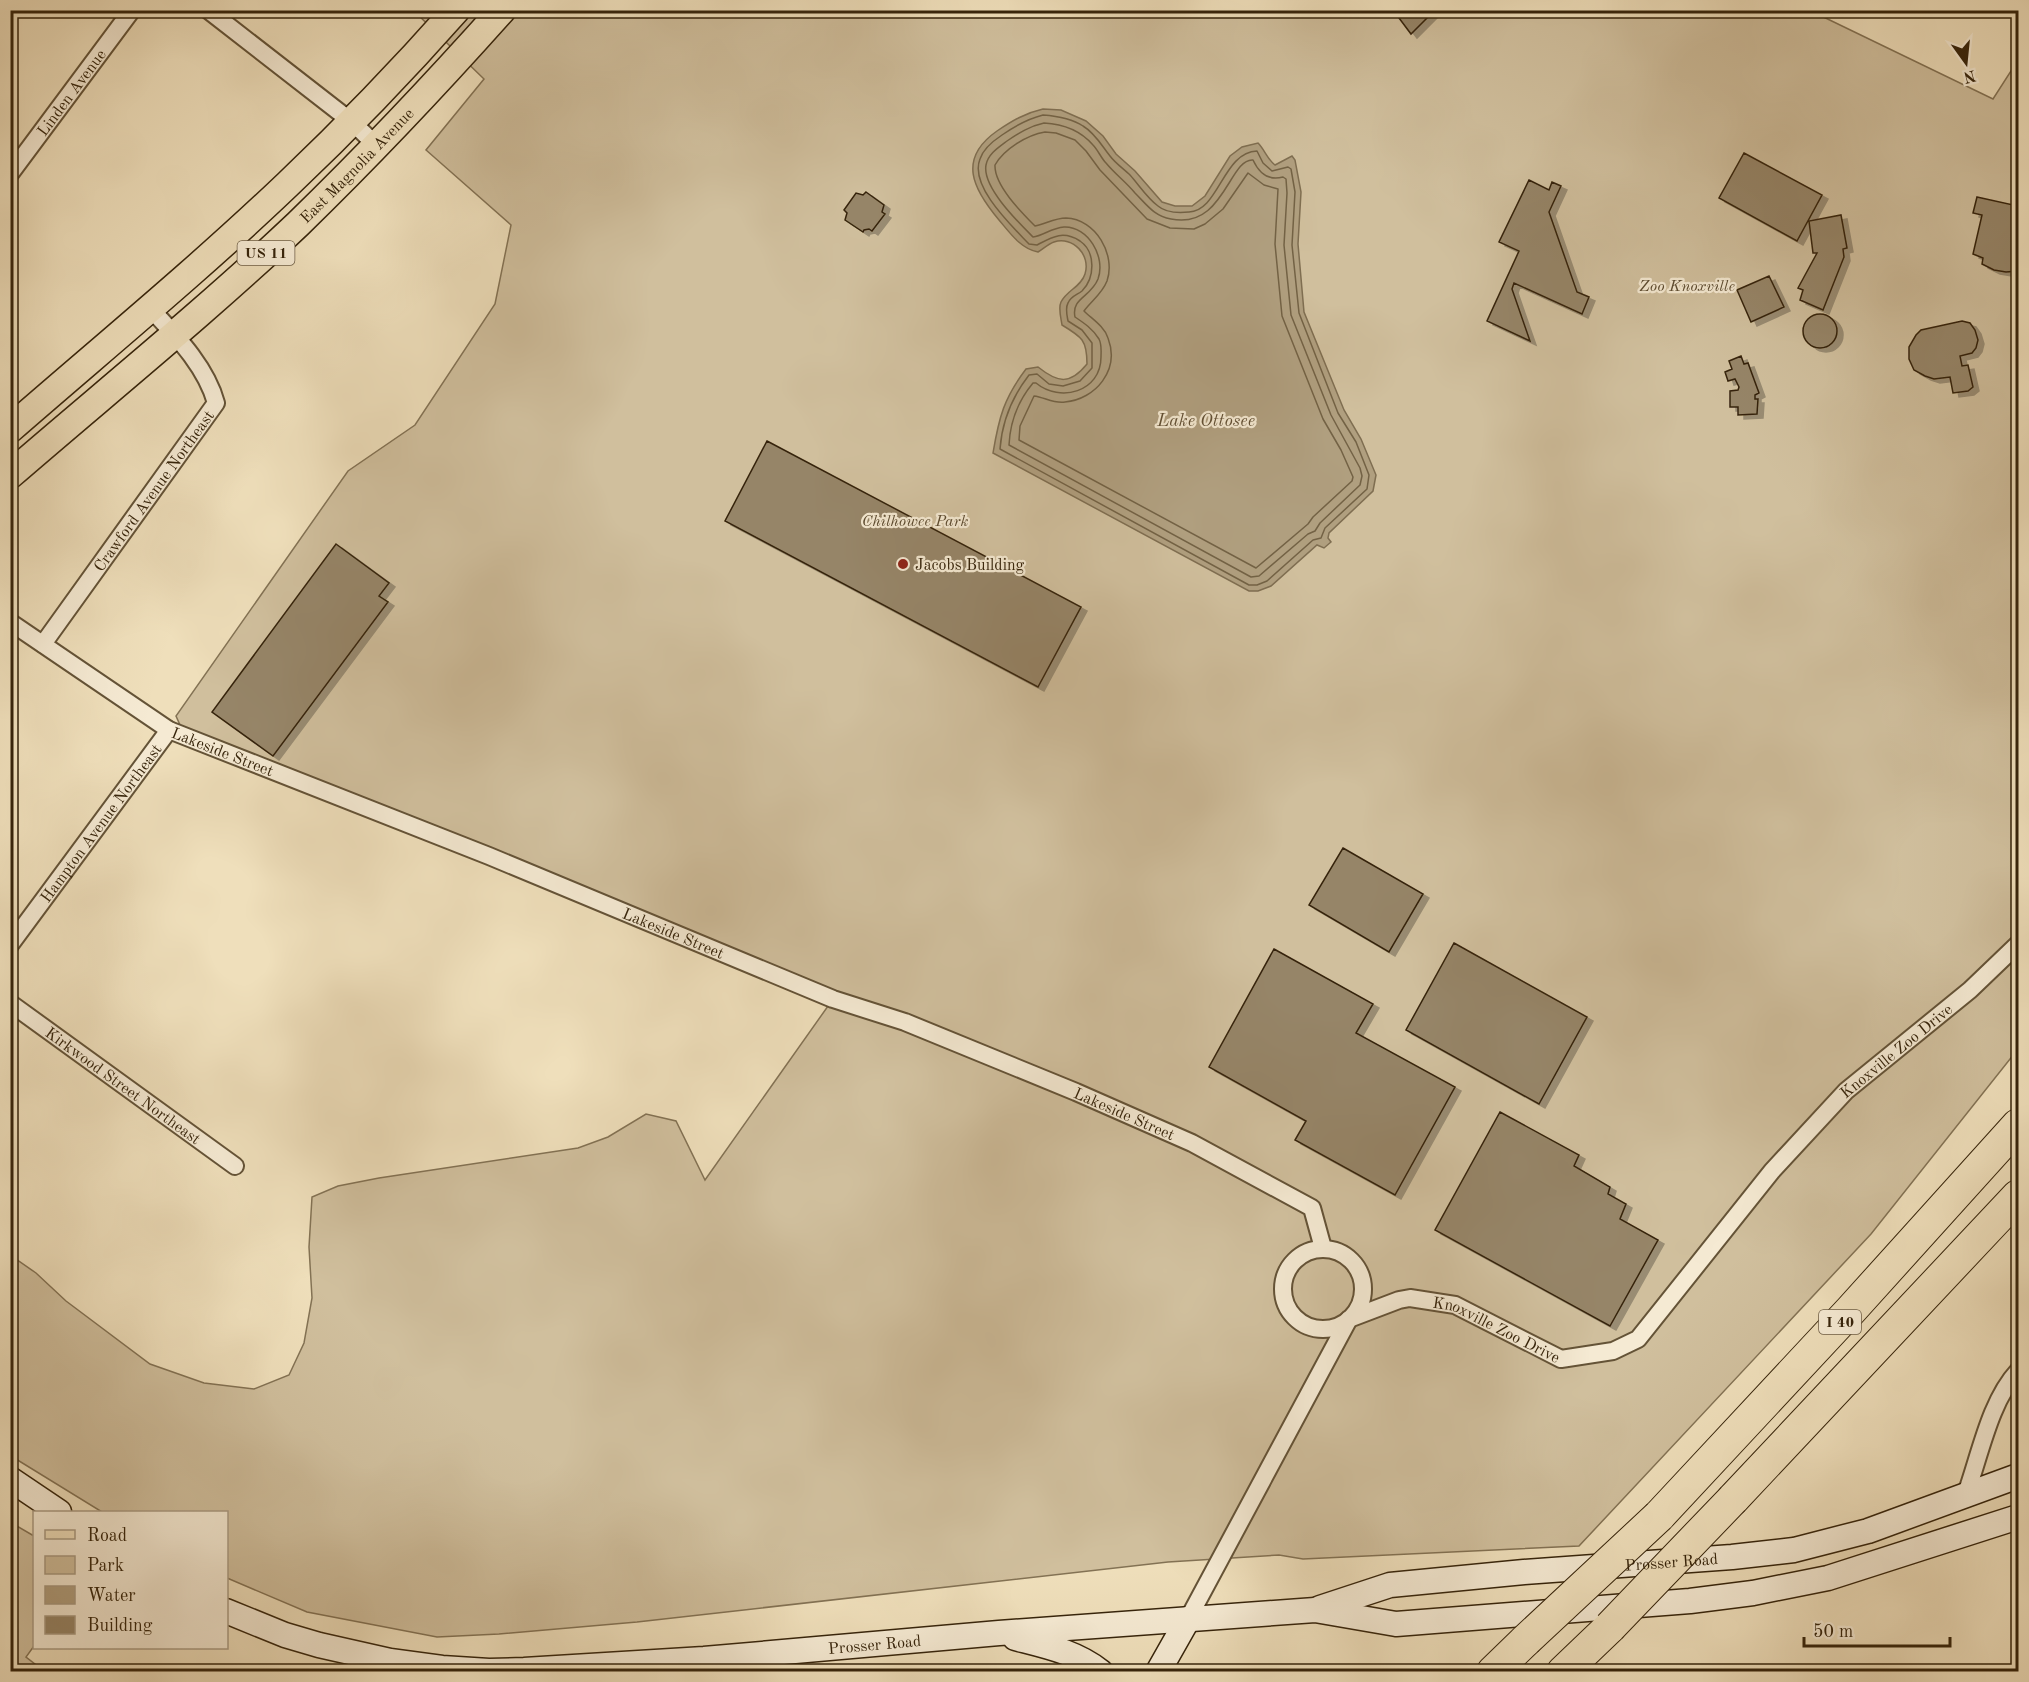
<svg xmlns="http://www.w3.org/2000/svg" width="2029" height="1682" viewBox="0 0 2029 1682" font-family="'Old Standard TT',serif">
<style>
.green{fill:#d0bf9d;stroke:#837254;stroke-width:1.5}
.water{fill:#b09f7f;stroke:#7f6e51;stroke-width:1.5}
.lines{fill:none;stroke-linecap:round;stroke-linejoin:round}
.shore{stroke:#736245;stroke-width:1.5}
.building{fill:#968567;stroke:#36240b;stroke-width:1.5;filter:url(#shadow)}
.street-casing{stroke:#645337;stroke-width:20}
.secondary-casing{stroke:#36240b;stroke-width:27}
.primary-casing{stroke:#36240b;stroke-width:30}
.highway-casing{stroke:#36240b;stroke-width:34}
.street{stroke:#f5ead3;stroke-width:16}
.secondary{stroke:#f5ead3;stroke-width:24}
.primary{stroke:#efdfbb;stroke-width:27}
.highway{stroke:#efdfbb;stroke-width:32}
.highway-bridge-casing{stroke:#36240b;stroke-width:34;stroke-linecap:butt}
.highway-bridge{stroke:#efdfbb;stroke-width:32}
.poi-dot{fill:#8f2418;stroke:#f5ead3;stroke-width:2}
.labels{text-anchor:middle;stroke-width:4.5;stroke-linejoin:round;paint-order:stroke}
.shield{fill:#f5ead3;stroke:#6f5f47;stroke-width:1.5}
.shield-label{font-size:15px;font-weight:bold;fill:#36240b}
.street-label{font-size:16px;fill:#36240b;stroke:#f5ead3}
.park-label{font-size:16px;font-style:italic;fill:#5c4b30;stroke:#f5ead3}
.poi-label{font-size:16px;fill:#36240b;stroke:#f5ead3;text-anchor:start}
.water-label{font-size:18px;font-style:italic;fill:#614f34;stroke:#f5ead3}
</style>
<defs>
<filter id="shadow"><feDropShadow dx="6" dy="4" stdDeviation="0" flood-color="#0004"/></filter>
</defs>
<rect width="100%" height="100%" fill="#efdfbb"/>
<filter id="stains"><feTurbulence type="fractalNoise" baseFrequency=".00333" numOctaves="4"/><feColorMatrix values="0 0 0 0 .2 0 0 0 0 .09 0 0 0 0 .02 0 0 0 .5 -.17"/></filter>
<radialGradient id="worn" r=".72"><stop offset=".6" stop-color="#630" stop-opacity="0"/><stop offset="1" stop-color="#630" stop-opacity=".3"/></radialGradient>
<path class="green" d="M1809,10L1993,99L2018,60V1049L1871,1234L1579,1546L1303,1559L1279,1555L1168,1562L637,1622L499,1634L437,1637L307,1612L227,1578L226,1512H102L11,1456L10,1255L36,1273L66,1301L150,1364L204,1383L254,1389L289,1375L304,1343L312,1298L309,1247L312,1197L338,1186L379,1178L578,1148L608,1137L646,1114L676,1121L705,1180L833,999L185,736L176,716L348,471L415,425L495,304L511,225L426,150L484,79L414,11Z
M10,1522L34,1536V1646L26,1657L44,1671H11Z"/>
<path class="water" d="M1043,109L1061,110L1086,121L1103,136L1116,154L1135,171L1162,202L1175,206H1192L1205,196L1230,156L1242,147L1258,143C1265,150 1267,159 1275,165L1292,156L1295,160L1301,192L1298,244L1304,312L1344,410L1361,439L1376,475L1373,491L1329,533L1328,538L1331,542L1324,548L1317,545L1271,586L1258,591H1249L993,453C999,417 1004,398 1026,369L1038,367C1058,383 1070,385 1087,364C1087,340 1082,337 1062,325C1061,318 1058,308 1061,302C1067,290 1081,287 1085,274C1091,255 1073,236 1054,242C1048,244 1043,249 1038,252C1021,249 1010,233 999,220C973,189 957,159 997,131C1012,121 1025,113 1043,109Z"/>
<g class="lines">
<path class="shore" d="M1043,115C1056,116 1071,118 1083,126C1095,133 1102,146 1110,156C1116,164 1124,169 1130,175C1139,185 1147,198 1158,206C1166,213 1179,213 1189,212C1219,211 1223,152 1257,151L1263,163L1272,171L1288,167L1291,169L1295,192L1292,245L1299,313L1338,413L1356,442L1369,475L1367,489L1325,528L1321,538L1313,540L1267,581L1257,585H1249L1000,449C1002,421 1012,397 1029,375L1037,374L1049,384L1063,386L1080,381L1092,368V343L1082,330L1068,321C1067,315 1065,308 1068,303C1071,296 1077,295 1082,291C1095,278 1096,252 1080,241C1063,230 1052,237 1037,245L1029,244C1012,226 969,186 980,159C983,149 993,141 1002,135C1015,126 1027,119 1043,115Z
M1044,123C1063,124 1080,130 1093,145C1098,150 1101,158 1106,163C1115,174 1126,182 1135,193C1147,205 1154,216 1171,219C1224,230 1229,158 1253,160C1259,173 1269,181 1283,177L1286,179L1287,193L1284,245L1291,315L1331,415L1360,468L1362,476L1360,485L1320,523L1315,531L1308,534L1259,576L1251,577L1009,445C1010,422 1018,401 1033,383H1036C1060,403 1101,392 1101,357C1101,351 1102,345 1099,339C1093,329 1084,323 1075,317C1071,298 1091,297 1098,279C1106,257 1088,226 1064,227C1051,228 1043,236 1033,237C1018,222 982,187 986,165C988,154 999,147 1007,141C1019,133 1030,126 1044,123Z
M1045,132L1056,133L1075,140L1086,151L1100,170L1147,219L1170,228L1194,229L1205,224L1223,209L1248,173L1264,185L1278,189L1275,244L1282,316L1323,419L1341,450L1353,477L1352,481L1313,517L1308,524L1256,568L1019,440L1020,426L1034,396C1044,397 1054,404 1065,402C1096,399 1120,370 1108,338C1104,326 1092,319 1084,311C1091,301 1102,294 1107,281C1116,255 1096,219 1066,218C1055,218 1045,224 1035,226C1021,212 994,185 995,165C1004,149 1027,135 1045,132Z"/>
</g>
<path class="building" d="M1393,10H1435L1411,34Z
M1744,153L1822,195L1797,241L1719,198Z
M1529,180L1549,190L1552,182L1561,186L1549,212L1577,292L1589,297L1582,314L1514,283L1512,289L1530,341L1487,321L1519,251L1499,242Z
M866,192L884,205L882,212L885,214L872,231L869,229L864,230L863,232L845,220L847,213L844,210L856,193L863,195Z
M1977,197L2018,206V271L2006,272L1994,270L1982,264L1983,258L1973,254L1982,215L1973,213Z
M1841,215L1847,248L1843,249L1844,257L1823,310L1800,300L1803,290L1798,288L1817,253H1813L1809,221Z
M1769,276L1784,307L1751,322L1737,290Z
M1803 331a17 17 0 1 1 34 0a17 17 0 1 1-34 0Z
M1962,321L1970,323L1975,330L1978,340L1976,348L1972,353L1960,356L1962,366L1968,365L1973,387L1968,391L1953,393L1950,377L1934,379L1925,376L1914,370L1909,359V347L1916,335L1921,330Z
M1741,356L1744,364L1748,363L1759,393L1755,395V399H1758L1757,414L1738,415V407H1730V391L1738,390L1739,387L1735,379L1728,381L1725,372L1732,369L1729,361Z
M767,441L1081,607L1038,687L725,521Z
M336,544L389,583L379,596L388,602L273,756L212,712Z
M1343,848L1423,894L1389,952L1309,905Z
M1454,943L1587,1017L1539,1104L1406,1030Z
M1274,949L1373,1004L1356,1033L1455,1087L1395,1195L1295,1140L1306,1121L1209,1067Z
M1500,1112L1579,1155L1574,1166L1610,1187L1608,1194L1626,1204L1620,1219L1658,1240L1610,1326L1435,1230Z"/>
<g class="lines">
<g class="street-casing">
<g id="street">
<path d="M208,10L352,122L377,146"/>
<path id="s1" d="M10,174L132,10"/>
<path id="s2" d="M10,622L169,730L489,856L833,999L905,1022L1076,1092L1192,1143L1312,1208L1323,1248"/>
<path id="s3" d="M43,644L216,403C206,366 175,335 150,308"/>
<path id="s4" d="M10,945L169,730"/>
<path id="s5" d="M10,1003L235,1166"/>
<circle cx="1323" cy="1289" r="40"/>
<path d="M1966,1494C1980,1455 1990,1401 2018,1371"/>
<path id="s6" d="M1188,1619L1349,1319L1399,1300L1410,1298L1455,1305L1561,1359L1613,1351L1638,1339L1772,1171L1846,1091L1970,990L2018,944"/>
</g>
</g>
<g class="secondary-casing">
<g id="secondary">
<path d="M10,1479L59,1512"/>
<path id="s7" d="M1320,1608L1390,1585L1524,1572L1732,1557L1794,1550L1868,1531L2018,1476"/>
<path id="s8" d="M226,1611L285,1635L319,1645L390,1661L442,1668L489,1671L524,1670L704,1659L999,1633L1315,1610L1396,1624L1690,1601L1753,1593L1828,1578L2018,1517"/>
<path d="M1015,1638C1046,1646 1076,1652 1101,1672"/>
<path d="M1158,1672L1188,1619"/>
</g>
</g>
<g class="primary-casing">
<g id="primary">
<path d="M10,429C103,348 199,269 288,184C346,129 402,71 456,10"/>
<path id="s9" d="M10,475C106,392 206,311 298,224C369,155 436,84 502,10"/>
</g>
</g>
<g class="highway-casing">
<path id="highway" d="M1733,1499L2018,1196
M1659,1516L1851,1310L2018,1125
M1493,1672L1526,1640
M1563,1672L1610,1627"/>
</g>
<use href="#street" class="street"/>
<use href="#secondary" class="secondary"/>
<use href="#primary" class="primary"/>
<use href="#highway" class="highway"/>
<g class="highway-bridge-casing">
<path id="highway-bridge" d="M1610,1627L1733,1499
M1526,1640L1659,1516"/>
</g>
<use href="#highway-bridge" class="highway-bridge"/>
</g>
<circle class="poi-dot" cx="903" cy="564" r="6"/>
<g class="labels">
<g class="shield">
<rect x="237.5" y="241" width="57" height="24" rx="4.5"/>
<rect x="1819" y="1310" width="42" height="24" rx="4.5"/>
</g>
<g class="shield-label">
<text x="266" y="258">US 11</text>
<text x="1840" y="1327">I 40</text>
</g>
<g class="street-label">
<text dy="6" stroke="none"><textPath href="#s1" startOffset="102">Linden Avenue</textPath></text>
<text dy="6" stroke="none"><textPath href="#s9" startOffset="465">East Magnolia Avenue</textPath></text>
<text dy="6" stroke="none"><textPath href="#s3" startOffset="189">Crawford Avenue Northeast</textPath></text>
<text dy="6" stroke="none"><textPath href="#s2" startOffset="250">Lakeside Street</textPath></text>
<text dy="6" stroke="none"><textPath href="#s4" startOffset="152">Hampton Avenue Northeast</textPath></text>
<text dy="6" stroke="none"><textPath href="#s2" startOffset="736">Lakeside Street</textPath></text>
<text dy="6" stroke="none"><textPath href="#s6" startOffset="1038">Knoxville Zoo Drive</textPath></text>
<text dy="6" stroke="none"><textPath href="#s5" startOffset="140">Kirkwood Street Northeast</textPath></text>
<text dy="6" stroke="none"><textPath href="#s2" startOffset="1222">Lakeside Street</textPath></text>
<text dy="6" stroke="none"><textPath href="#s6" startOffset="498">Knoxville Zoo Drive</textPath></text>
<text dy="6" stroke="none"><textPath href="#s7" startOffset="356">Prosser Road</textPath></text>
<text dy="6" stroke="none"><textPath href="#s8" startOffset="658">Prosser Road</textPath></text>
</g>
<g class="park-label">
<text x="1687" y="291">Zoo Knoxville</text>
<text x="915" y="526">Chilhowee Park</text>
</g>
<g class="poi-label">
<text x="915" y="570">Jacobs Building</text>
</g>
<g class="water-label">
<text x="1206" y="426">Lake Ottosee</text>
</g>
</g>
<rect width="2029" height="1682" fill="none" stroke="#efdfbb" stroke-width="36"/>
<rect x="12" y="12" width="2005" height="1658" fill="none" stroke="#36240b" stroke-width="3"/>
<rect x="18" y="18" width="1993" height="1646" fill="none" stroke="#36240b" stroke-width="1.5"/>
<rect x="33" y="1511" width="195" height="138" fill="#f5ead3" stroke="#a99b83" stroke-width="1.5"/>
<rect x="45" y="1530" width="30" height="9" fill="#efdfbb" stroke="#a99b83" stroke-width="1.5"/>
<text x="87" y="1541" font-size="18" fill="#36240b">Road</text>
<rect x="45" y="1556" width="30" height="18" fill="#d0bf9d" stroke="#a99b83" stroke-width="1.5"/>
<text x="87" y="1571" font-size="18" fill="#36240b">Park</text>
<rect x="45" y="1586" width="30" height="18" fill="#b09f7f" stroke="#a99b83" stroke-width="1.5"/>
<text x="87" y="1601" font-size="18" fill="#36240b">Water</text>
<rect x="45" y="1616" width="30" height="18" fill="#968567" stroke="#a99b83" stroke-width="1.5"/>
<text x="87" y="1631" font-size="18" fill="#36240b">Building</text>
<g transform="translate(1966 63) rotate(165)" stroke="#f5ead3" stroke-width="4.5" paint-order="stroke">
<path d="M0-4.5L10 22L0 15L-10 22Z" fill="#36240b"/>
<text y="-9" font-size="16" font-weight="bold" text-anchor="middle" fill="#36240b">N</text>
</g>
<path d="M1804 1637v9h146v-9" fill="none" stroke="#36240b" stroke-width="3"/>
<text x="1813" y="1637" font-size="18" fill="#36240b" stroke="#f5ead3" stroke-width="4.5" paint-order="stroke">50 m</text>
<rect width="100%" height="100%" filter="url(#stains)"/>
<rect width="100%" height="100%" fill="url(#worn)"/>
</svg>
